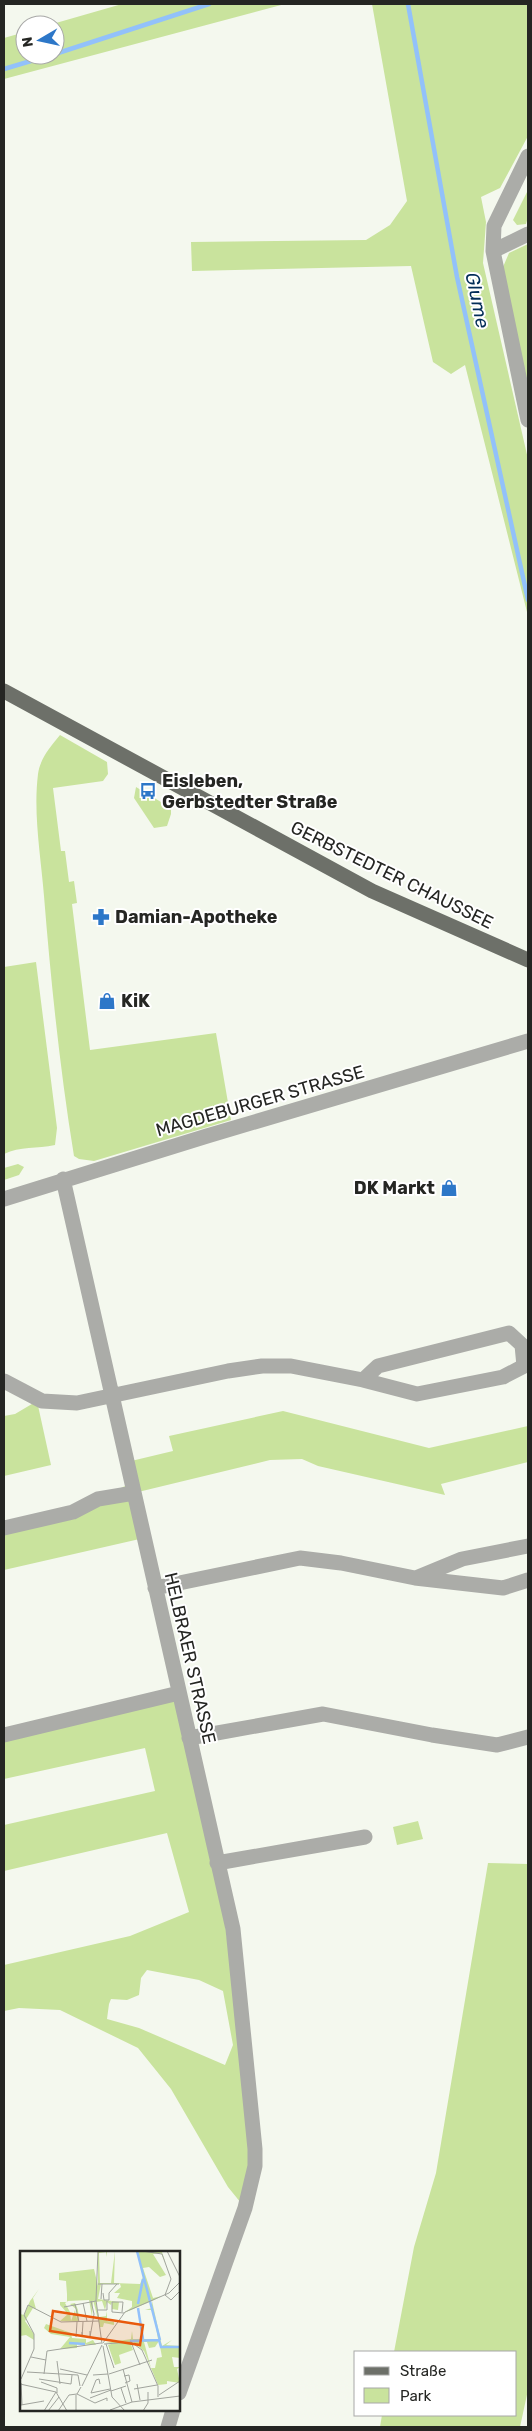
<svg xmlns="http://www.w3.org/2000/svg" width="532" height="2431" viewBox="0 0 532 2431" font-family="Rubik,sans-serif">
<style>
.green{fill:#c9e39d;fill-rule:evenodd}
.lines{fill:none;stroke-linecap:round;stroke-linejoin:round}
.stream{stroke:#92c1fa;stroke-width:4.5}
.minor{stroke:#abaca8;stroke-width:15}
.major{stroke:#6d7069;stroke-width:15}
.labels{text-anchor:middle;stroke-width:4;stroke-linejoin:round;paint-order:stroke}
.poi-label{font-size:18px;font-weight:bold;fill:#252623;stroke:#fff;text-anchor:start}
.street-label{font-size:18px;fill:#252623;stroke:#fff}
.water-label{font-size:19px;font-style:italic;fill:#022d57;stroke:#fff}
.inset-river{fill:none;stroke:#92c1fa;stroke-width:2.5}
.inset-road{fill:none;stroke:#a1a49d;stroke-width:1}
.view{fill:#e8590c;fill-opacity:0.15;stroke:#e8590c;stroke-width:2.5}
.inset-edge{fill:none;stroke:#252623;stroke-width:2.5}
</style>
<rect width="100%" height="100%" fill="#f4f8ee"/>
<path class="green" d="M122,4H285L4,79V38L25,32V55H55V25H49Z
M372,4H528V136L500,188L481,197L486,222L483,263L528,459V616L465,365L451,374L433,362L411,266L192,271L191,242L366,240L390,225L407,201Z
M528,190V217L526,224L517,225L513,220Z
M528,244V389L503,267L509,253Z
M60,735L107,762L108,774L103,781L53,788L61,851H65L69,882L74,881L77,903L72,904L90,1050L216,1033L231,1120L94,1161L79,1159L74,1156C60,1070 51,983 44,896C41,857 33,814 38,774C40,759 50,747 60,735Z
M136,787L171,808V814L167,826L154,828L134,798Z
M36,962L57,1128L55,1145C37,1149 20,1146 4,1154V967Z
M18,1164L24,1167L19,1175L4,1180V1168Z
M37,1401L51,1465L4,1476V1416L15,1414Z
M283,1411L429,1448L528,1426V1462L441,1484L445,1495L318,1466L302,1459L270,1460L134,1493L144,1538L4,1570V1528L73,1512L131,1483L127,1462L173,1451L169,1436Z
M179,1693L217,1863L255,2149L245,2208L228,2187L171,2089L138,2048L60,2010L19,2008L4,2011V1965L130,1936L189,1912L167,1833L4,1871V1825L155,1791L145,1748L4,1779V1735ZM147,1970L199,1980L223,1991L233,2045L225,2065L139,2028L107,2019L109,2004L111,1999L127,2000L139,1995L141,1978Z
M418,1821L423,1839L397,1845L393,1827Z
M488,1863L528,1864V2390L520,2427H380L382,2415H516V2352H394L414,2247L436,2173Z"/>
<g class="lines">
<path class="stream" d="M408,4L457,277L528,600
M55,54L209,4
M4,69L51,55"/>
<path class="minor" d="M528,156L494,226L493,251L528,420
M493,251L528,234
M63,1179L233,1929L255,2149V2166L245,2208L179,2393
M4,1199L207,1136L528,1041
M4,1381L42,1401L77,1403L228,1371L262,1366H291L363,1380L417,1394L503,1377L524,1366L522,1345L509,1333L378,1366L363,1380
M4,1528L73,1512L98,1499L134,1493
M416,1578L462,1559L528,1546
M155,1588L300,1558L341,1563L415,1578L503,1588L528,1580
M4,1735L179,1693
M189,1738L323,1714L432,1735L497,1745L528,1737
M217,1863L365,1837
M168,2427L173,2410"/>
<path class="major" d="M4,691L372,891L528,960"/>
</g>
<defs>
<g id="bus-bare" transform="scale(1.35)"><path d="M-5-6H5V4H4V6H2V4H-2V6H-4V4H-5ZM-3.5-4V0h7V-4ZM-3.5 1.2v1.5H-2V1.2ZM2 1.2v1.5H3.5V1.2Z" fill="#2d77c8" stroke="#fff" stroke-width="2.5" paint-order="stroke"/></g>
<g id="pharmacy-bare" transform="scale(1.35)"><path d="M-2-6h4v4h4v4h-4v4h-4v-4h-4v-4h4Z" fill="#2d77c8" stroke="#fff" stroke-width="2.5" paint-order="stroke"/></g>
<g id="shop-bare" transform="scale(1.35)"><path d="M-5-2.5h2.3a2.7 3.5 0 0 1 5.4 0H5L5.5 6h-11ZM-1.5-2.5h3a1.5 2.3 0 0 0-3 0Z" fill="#2d77c8" stroke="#fff" stroke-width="2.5" paint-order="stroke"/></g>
</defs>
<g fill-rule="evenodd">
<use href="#bus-bare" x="148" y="791"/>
<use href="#pharmacy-bare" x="101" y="917"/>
<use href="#shop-bare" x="107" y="1001"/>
<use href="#shop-bare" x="449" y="1188"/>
</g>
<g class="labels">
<g class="poi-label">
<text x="162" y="787">Eisleben,<tspan x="162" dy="21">Gerbstedter Straße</tspan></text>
<text x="115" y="923">Damian-Apotheke</text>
<text x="121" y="1007">KiK</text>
<text x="435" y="1194" text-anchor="end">DK Markt</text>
</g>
<g class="street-label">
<text transform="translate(392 875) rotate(26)" y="6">GERBSTEDTER CHAUSSEE</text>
<text transform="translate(260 1101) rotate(-16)" y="6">MAGDEBURGER STRASSE</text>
<text transform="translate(190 1658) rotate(77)" y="6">HELBRAER STRASSE</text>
</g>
<g class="water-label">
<text transform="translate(478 300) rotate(78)" y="7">Glume</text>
</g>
</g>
<g transform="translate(20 2251)">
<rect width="160" height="160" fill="#f4f8ee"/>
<path d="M78,0H87V6L86,1L79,2L80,32H91L95,0L94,32L120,33L123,26L118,0L142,1L146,13L141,2L133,3L146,24L140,26L129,16L123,17L133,47L142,45L132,50L142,95L152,89H160H152L146,94L160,95V107L152,106L154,116H160L157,118L160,132L147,130V133L138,134L124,100L113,91H110L113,99L99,104L101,112L95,114L88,94L95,92H85L111,88L112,80L113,88H122L118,57L124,88H138L133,59H125L132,57V50L104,62L112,56V50L97,47L100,42H94L101,36L100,33H81L78,48L99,51L98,59L92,58V50L91,54L87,51L85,59L82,50L76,51L79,66L86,65L87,60V70L94,71V74L84,72L83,76H80L73,49L72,66L69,49L48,50L45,52L50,61L51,70L55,59L57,69L56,58L50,53L55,52L58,59L59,71L40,70L48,63L40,54V51H47V43L46,30L39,29V22L74,18L78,35ZM139,90L142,106L137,107L135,117H131L124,91H127L129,97L135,96ZM19,38L13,47L16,58L13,57L5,70L14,83V89L6,84L0,85V63L4,64L10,50ZM26,73L51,82L52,87L66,88V92L73,89L76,94L57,93V97L40,98L50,86L31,83L24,77Z" fill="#c9e39d" fill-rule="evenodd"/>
<path class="inset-river" d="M117,0L140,89M118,53L123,28M118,57L123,88M110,90L139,89L141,96H160M49,92L65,93"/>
<path class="inset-road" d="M78,0L76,49L82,93M122,0L142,3L151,28L145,44M147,0L160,26M78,33H99M83,42L84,49H89V42L97,33M145,44L151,49L160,40M81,48L82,33M63,52L67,70M55,53L59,71M44,56L76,50M78,59H87V50M102,61L103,51H92V61L104,62M70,80V86L74,63L71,50M62,81V86L63,71M56,86L57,71M111,91L120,114M83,92L105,61L149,42L160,31M84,93L111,91L122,99L138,135V146M86,93L94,117M83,95L92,146L105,160M11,106L26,109M37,110L40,133M40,118L67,124M103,118L112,151M7,121L58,124L60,135M24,123L27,100L81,92M89,123L132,109M73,124L88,123M104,125L109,124L110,130L105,132M1,128L14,98V83L4,64L8,54L41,71L79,70M19,128L51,133L52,124M21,131L37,137V142M1,132L2,154M0,133L36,141L47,160M117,133L120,149M62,135L82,94M101,137L106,152M114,138L137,134M91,140L106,135M71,142L76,129L79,128L80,133M71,142L90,138M57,143L75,152L87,147V150M139,144L160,130M70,147L91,139M1,154L24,150M90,159L112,151L160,145M24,160L36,141M28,160L39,146M38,160L49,144L57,143L61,136M56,160V144M123,160L128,152V141"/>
<path class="view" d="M33,60L123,74L120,94L30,80Z"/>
<rect width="160" height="160" class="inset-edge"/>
</g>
<rect width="532" height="2431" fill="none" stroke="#252623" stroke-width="10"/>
<rect x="354" y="2351" width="162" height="65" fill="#ffffff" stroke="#a8a8a7"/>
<rect x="364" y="2367" width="25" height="8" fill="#6d7069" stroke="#a8a8a7"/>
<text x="400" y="2376" font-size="15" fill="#252623">Straße</text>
<rect x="364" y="2388" width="25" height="15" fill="#c9e39d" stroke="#a8a8a7"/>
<text x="400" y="2401" font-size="15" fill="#252623">Park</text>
<g transform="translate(40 40) rotate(261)"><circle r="24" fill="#ffffff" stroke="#a8a8a7"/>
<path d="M0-4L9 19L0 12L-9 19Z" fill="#2d77c8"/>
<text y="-8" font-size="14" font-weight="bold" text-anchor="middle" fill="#252623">N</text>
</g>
</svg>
